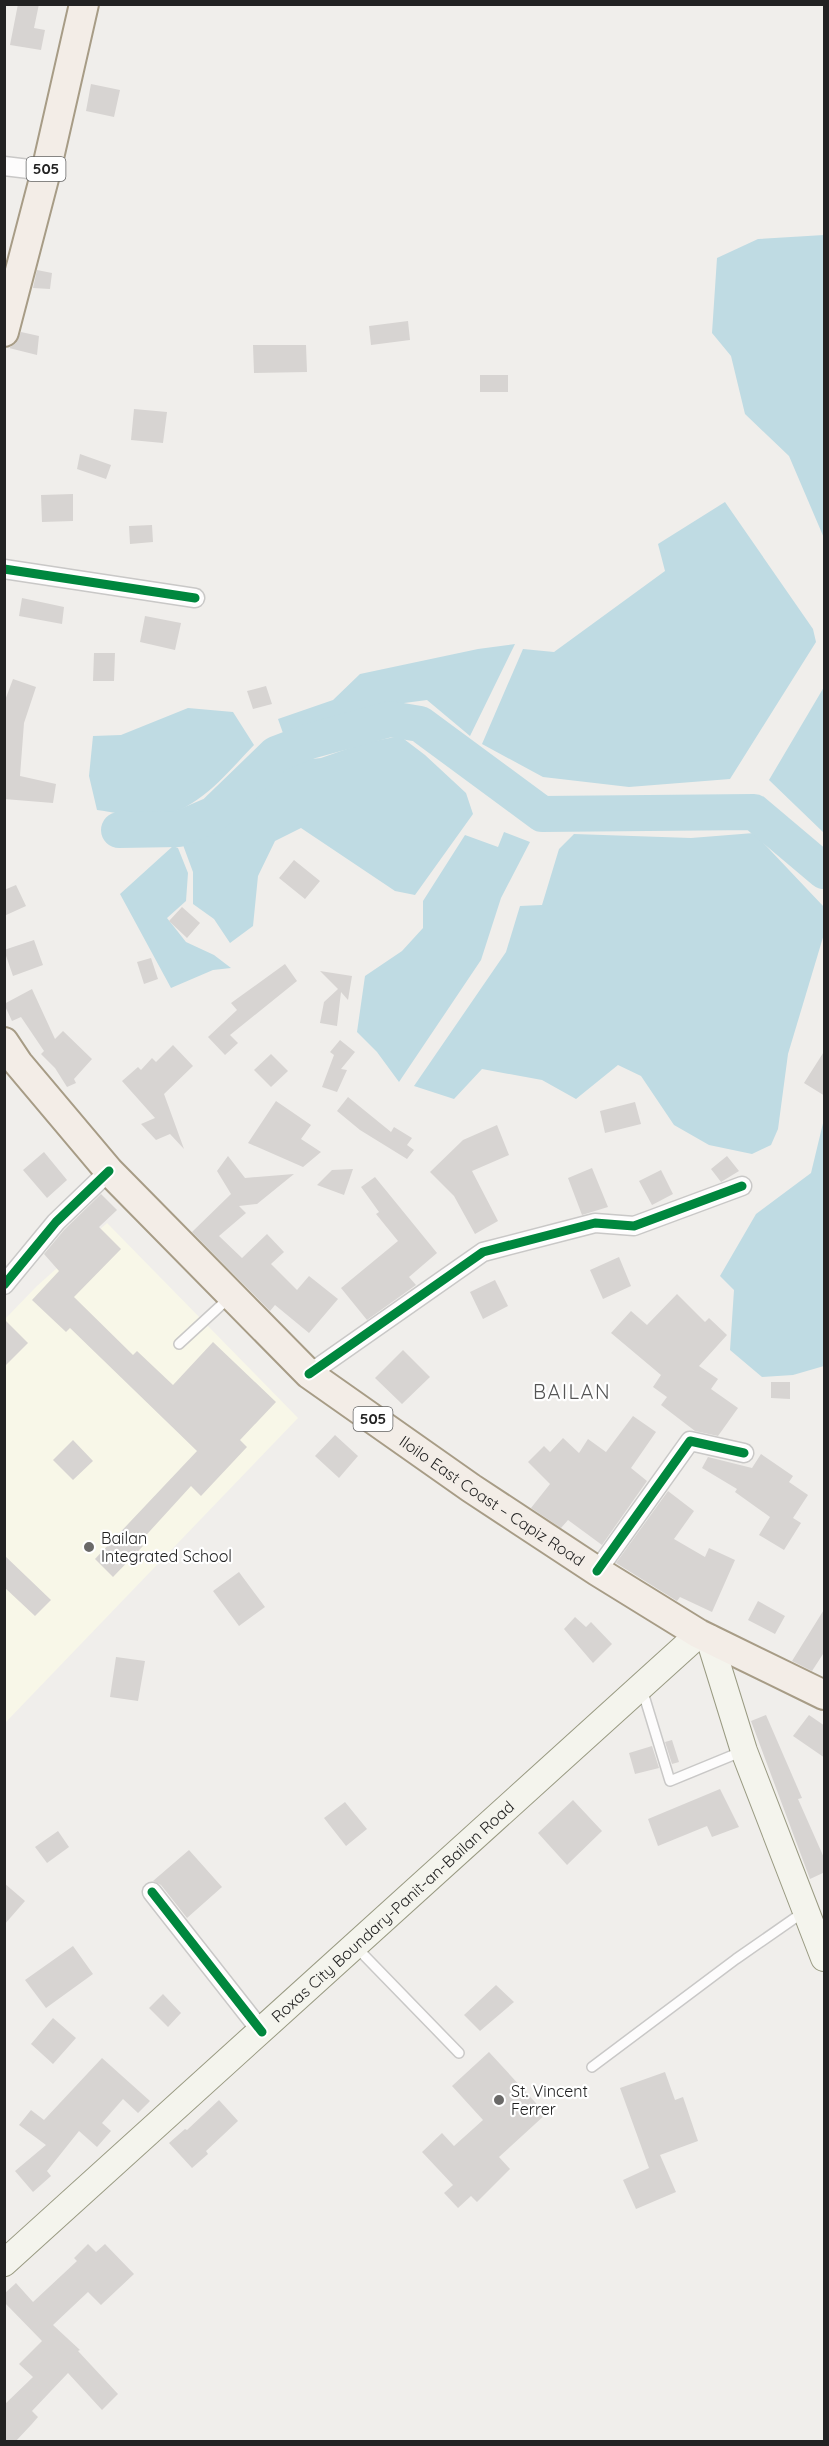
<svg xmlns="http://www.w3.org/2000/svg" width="829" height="2446" viewBox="0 0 829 2446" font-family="Quicksand,sans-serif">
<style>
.education{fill:#f8f7e8}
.water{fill:#bfdbe3}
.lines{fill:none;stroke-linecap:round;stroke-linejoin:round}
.river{stroke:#bfdbe3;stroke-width:36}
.building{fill:#d7d4d2}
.service-casing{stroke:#c9c8c7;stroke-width:12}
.minor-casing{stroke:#c9c8c7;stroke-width:21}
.secondary-casing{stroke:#999a82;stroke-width:28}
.primary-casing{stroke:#a79c86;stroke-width:32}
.service{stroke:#fdfcfc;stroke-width:9}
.minor{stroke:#fdfcfc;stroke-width:18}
.secondary{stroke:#f4f4ed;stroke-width:26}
.primary{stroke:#f3ede7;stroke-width:28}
.cycleway-casing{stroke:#fff;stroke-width:13}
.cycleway{stroke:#00873e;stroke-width:9}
.poi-dot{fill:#6a6968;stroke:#fff;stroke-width:2}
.labels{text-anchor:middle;stroke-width:4.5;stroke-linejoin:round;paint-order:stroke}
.shield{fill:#fff;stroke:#646464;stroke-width:1.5}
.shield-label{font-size:15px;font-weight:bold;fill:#222}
.street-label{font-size:16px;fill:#222;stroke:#fff}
.poi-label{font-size:16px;fill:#222;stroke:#fff;text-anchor:start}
.quarter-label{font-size:20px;letter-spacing:1.5px;fill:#555;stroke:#fff}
</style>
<rect width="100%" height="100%" fill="#f0eeeb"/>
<path class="education" d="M107,1223L298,1418L5,1723V1319L37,1286Z"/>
<path class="water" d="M824,235V538L789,456L745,414L731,356L712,333L717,258L758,239Z
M725,502L813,629L816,642L730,779L629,787L543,777L482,744L523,649L554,652L665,571L658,544Z
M515,644L470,736L427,700L374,707L326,726L284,736L278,719L333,700L360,674L478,649Z
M824,687V833L769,780Z
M188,708L233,712L254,745C224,776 191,820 143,817C128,816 112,812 97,810L89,776L93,736L121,735Z
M400,736L425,755L466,793L473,814L415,895L395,891L301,828L275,841L258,876L253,926L230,943L214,919L193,904V872L183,845L231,818L286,762L321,758L364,743Z
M504,832L530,842L501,898L481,960L399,1082L377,1052L357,1032L365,976L402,951L423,928V901L465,835L498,847Z
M754,833L824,907V934L788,1054L778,1129L771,1145L752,1154L709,1145L674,1125L641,1076L618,1065L576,1099L542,1080L482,1069L454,1099L414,1086L506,952L520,906L542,905L559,849L574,834L691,838Z
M173,846L178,848L188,873L186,901L167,918L186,942L214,955L231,968L213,970L171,988L120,894Z
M824,1119V1366L793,1375L762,1377L730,1350L734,1290L720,1276L756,1214L811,1173Z"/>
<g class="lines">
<path class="river" d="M119,830L179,829L214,814L276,754L310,741L390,719L420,724L542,814L754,812L824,871"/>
</g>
<path class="building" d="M18,4H39L34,28L45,30L41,50L10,45Z
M91,84L120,90L114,117L86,111Z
M37,270L52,273L50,289L33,288Z
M408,321L410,340L371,345L369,326Z
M21,332L39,336L37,355L9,348L16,343Z
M253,345H306L307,372L254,373Z
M480,375H508V392H480Z
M134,409L167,412L163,443L131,440Z
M80,454L111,465L106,479L77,469Z
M73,494V521L42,522L41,495Z
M152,525L153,542L130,544L129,526Z
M22,598L64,607L62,624L19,616Z
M145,616L181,623L175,650L140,642Z
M94,653H115L114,681H93Z
M13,679L36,687L24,723L20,776L56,784L53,803L4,799V703Z
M266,686L272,704L253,709L247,691Z
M294,860L320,881L305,899L279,878Z
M16,885L26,906L4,916V890Z
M182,907L200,923L187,938L169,921Z
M34,940L43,965L13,976L4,950Z
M151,958L158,979L144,984L137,962Z
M285,964L297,981L230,1035L238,1043L225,1055L208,1037L237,1010L231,1003Z
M320,971L352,976L348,1000L341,992L337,1026L320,1023L324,1002L338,989Z
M32,989L55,1039L63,1031L92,1059L74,1079L76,1083L67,1087L55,1068L41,1054L44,1051L21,1017L12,1021L4,1004Z
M340,1040L355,1052L341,1069L347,1070L337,1092L322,1087L334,1055L330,1052Z
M173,1045L193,1066L164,1094L184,1149L170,1134L156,1140L141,1124L155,1118L122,1081L138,1067L141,1070L152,1058L156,1062Z
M825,1050V1096L804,1083Z
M271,1054L288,1071L271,1087L254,1070Z
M348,1097L391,1132L394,1127L412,1138L407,1145L414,1150L407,1159L360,1130L337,1111Z
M276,1101L311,1125L301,1139L321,1152L303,1167L248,1143Z
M635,1102L641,1124L605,1133L600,1111Z
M497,1125L509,1155L472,1171L498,1221L475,1234L454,1196L430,1172L463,1140Z
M44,1152L67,1180L47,1198L23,1170Z
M228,1156L245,1178L294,1174L257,1204L239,1206L246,1213L219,1236L242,1258L267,1234L284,1252L271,1264L297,1290L309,1276L338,1299L309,1333L275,1305L270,1311L192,1232L231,1194L217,1171Z
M727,1156L739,1171L721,1182L711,1169Z
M592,1168L608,1207L582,1215L568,1178Z
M353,1169L344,1195L317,1185L332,1170Z
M661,1170L673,1194L652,1205L639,1181Z
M375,1177L437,1253L409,1277L416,1285L367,1320L341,1288L398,1241L376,1214L379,1212L361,1187Z
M101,1194L117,1210L99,1227L121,1249L74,1297L133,1355L137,1351L173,1385L213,1342L276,1402L240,1440L247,1447L201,1496L191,1486L139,1543L143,1546L113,1577L95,1559L197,1451L70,1328L66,1332L32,1300L59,1271L44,1254L64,1230Z
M619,1257L631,1286L603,1299L590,1270Z
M495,1280L508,1306L483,1319L470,1292Z
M677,1294L705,1322L709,1318L727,1335L699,1366L718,1379L711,1389L738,1408L718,1436L695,1431L661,1405L667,1397L653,1387L661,1375L611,1333L631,1311L647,1325Z
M4,1319L28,1343L4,1367Z
M403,1350L430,1377L402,1404L375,1378Z
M771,1382H790V1399L771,1398Z
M633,1416L656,1432L631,1468L647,1481L602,1545L568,1520L561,1528L531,1508L550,1484L528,1462L544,1446L550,1452L563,1438L579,1453L588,1439L606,1452Z
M335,1435L358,1456L339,1478L315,1456Z
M73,1440L93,1461L73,1480L53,1460Z
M761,1454L793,1476L789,1482L808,1495L793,1518L801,1523L784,1550L759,1535L770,1517L735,1492L737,1489L702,1468L708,1457L752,1468Z
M668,1491L694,1511L674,1539L705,1557L709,1548L735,1560L712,1612L680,1597L677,1601L616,1563Z
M4,1555L51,1600L35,1616L4,1587Z
M239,1572L265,1607L239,1626L213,1591Z
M758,1601L785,1616L775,1634L748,1620Z
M825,1608V1651L812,1671L792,1661Z
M575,1617L586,1627L591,1622L612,1644L593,1663L564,1629Z
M116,1657L145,1661L138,1701L110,1697Z
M766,1715L802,1798L798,1799L825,1860V1872L810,1879L751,1721Z
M809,1715L825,1726V1758L793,1736Z
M672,1740L679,1762L672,1764L665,1742Z
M652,1746L659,1768L635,1774L629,1753Z
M720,1789L739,1827L712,1837L707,1826L658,1846L648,1819Z
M573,1800L602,1831L567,1865L538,1833Z
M345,1802L367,1829L346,1846L324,1818Z
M58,1831L69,1847L47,1863L35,1847Z
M189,1850L222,1887L187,1918L161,1885L153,1881Z
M4,1883L25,1901L4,1925Z
M73,1946L93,1974L46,2008L25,1980Z
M496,1985L514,2002L480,2031L464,2015Z
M163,1994L181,2013L168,2027L149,2008Z
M53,2018L76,2038L53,2064L31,2044Z
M489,2052L546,2114L499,2157L510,2169L477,2202L471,2196L458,2208L444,2193L453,2185L422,2152L442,2133L454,2146L483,2120L452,2086Z
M102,2058L150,2101L138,2113L123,2099L102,2123L111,2131L97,2147L79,2131L47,2171L51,2176L33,2192L15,2171L46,2145L19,2125L31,2110L44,2120Z
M665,2072L675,2100L683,2097L698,2141L660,2155L676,2192L636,2209L623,2180L649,2168L620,2088Z
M219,2100L238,2121L206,2151L208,2154L192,2168L169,2143L185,2129L187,2130Z
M88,2244L96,2252L105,2244L134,2274L101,2305L88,2292L53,2325L80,2350L78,2351L118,2394L102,2410L68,2373L32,2411L38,2417L31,2425L15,2442H4V2405L33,2377L19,2364L42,2341L4,2302V2294L16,2283L33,2302L77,2261L74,2258Z"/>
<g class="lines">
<g class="service-casing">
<path id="service" d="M179,1344L230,1297
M642,1689L670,1781L743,1751
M356,1947L459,2053
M592,2067L736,1959L805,1911"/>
</g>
<g class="minor-casing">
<path id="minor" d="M4,166L46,171
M4,569L195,598
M4,1285L56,1222L109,1171
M309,1374L483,1252L595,1223L634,1226L742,1186
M597,1571L690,1441L744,1453
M152,1892L262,2032"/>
</g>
<g class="secondary-casing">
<g id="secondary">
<path d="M709,1638L744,1751L824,1958"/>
<path id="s1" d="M4,2263L699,1634"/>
</g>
</g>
<g class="primary-casing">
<g id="primary">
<path d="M4,332L46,171L84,4"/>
<path id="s2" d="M4,1042L18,1063L109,1171L309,1374L471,1488L597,1571L699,1634L824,1695"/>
</g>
</g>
<use href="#service" class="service"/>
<use href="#minor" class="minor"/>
<use href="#secondary" class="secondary"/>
<use href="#primary" class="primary"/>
<g class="cycleway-casing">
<path id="cycleway" d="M4,569L195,598
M4,1285L56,1222L109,1171
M309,1374L483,1252L595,1223L634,1226L742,1186
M597,1571L690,1441L744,1453
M152,1892L262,2032"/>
</g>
<use href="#cycleway" class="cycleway"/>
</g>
<g class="poi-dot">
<circle cx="89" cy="1547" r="6"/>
<circle cx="499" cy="2100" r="6"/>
</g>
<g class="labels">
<g class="shield">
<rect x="26.5" y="157" width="39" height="24" rx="4.5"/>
<rect x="353.5" y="1407" width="39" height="24" rx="4.5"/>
</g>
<g class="shield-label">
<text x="46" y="174">505</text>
<text x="373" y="1424">505</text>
</g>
<g class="street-label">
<text dy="6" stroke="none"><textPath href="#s2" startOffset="674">Iloilo East Coast – Capiz Road</textPath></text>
<text dy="6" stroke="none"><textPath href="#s1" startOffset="524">Roxas City Boundary-Panit-an-Bailan Road</textPath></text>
</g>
<g class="poi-label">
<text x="101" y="1544">Bailan<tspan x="101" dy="18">Integrated School</tspan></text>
<text x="511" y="2097">St. Vincent<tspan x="511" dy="18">Ferrer</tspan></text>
</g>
<g class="quarter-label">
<text x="572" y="1399">BAILAN</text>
</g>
</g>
<rect width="829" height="2446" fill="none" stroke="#222222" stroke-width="12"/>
</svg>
